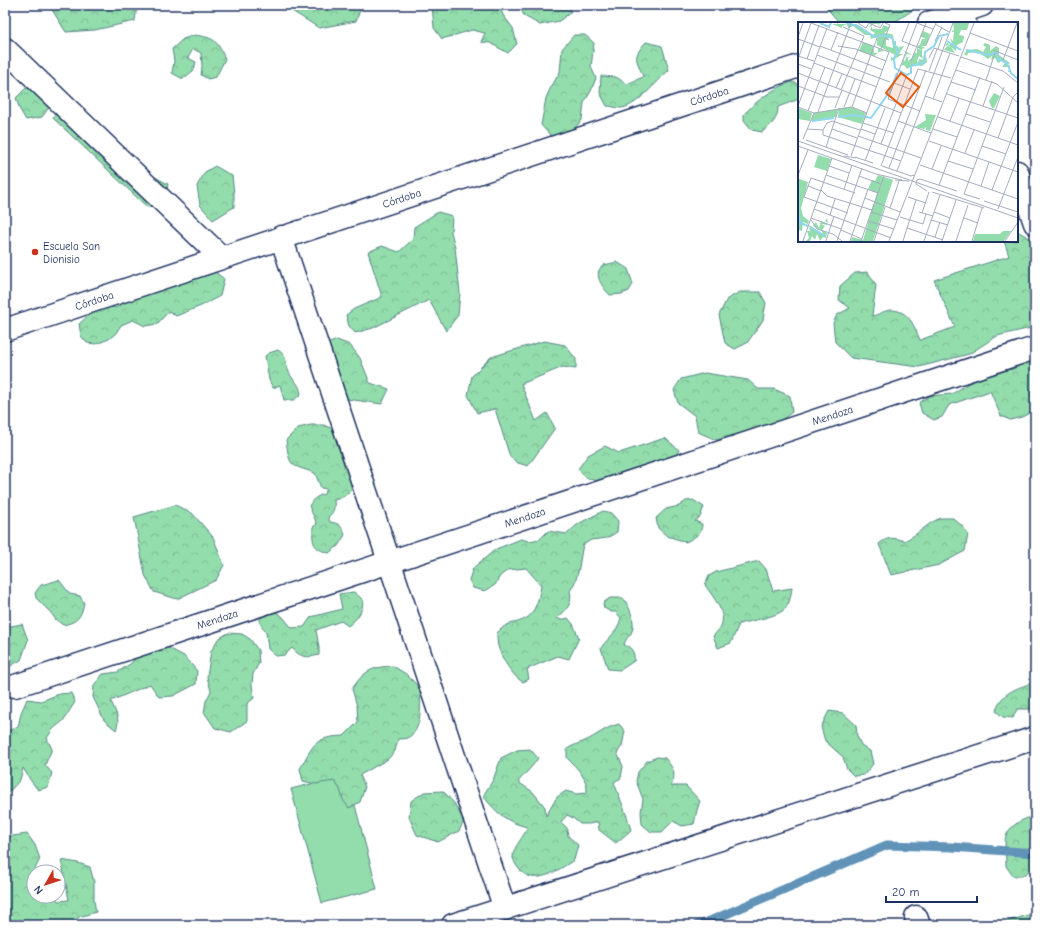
<svg xmlns="http://www.w3.org/2000/svg" width="1040" height="930" viewBox="0 0 1040 930" font-family="'Comic Neue',sans-serif">
<style>
.green{fill:#93dcac;stroke:#578685}
.forest{fill:url(#forest-crowns);stroke:#578685}
.lines{fill:none;stroke-linecap:round;stroke-linejoin:round}
.stream{stroke:#6193b7;stroke-width:9}
.street-casing{stroke:#1b2f5e;stroke-width:25}
.secondary-casing{stroke:#1b2f5e;stroke-width:25}
.street{stroke:#fff;stroke-width:22}
.secondary{stroke:#fff;stroke-width:22}
.poi-dot{fill:#c8321e;stroke:#fff;stroke-width:1.5}
.labels{text-anchor:middle;stroke-width:3.5;stroke-linejoin:round;paint-order:stroke}
.street-label{font-size:11px;fill:#1b2f5e;stroke:#fff}
.poi-label{font-size:11px;fill:#1b2f5e;stroke:#fff;text-anchor:start}
.inset-river{fill:none;stroke:#90d5f2;stroke-width:2}
.inset-road{fill:none;stroke:#a4acbf;stroke-width:1}
.view{fill:#e8590c;fill-opacity:0.15;stroke:#e8590c;stroke-width:2}
.inset-edge{fill:none;stroke:#1b2f5e;stroke-width:2}
</style>
<defs>
<pattern id="forest-crowns" width="20" height="18" patternUnits="userSpaceOnUse"><rect width="20" height="18" fill="#93dcac"/><path d="M2 6a3 3 0 1 1 6 0M12 15a3 3 0 1 1 6 0" fill="none" stroke="#7ebd96"/></pattern>
</defs>
<rect width="100%" height="100%" fill="#fff"/>
<filter id="ink" filterUnits="userSpaceOnUse"><feTurbulence type="fractalNoise" baseFrequency=".025" numOctaves="2"/><feDisplacementMap in="SourceGraphic" scale="8" xChannelSelector="R" yChannelSelector="G"/><feConvolveMatrix kernelMatrix="1 2 1 2 8 2 1 2 1" color-interpolation-filters="sRGB"/></filter>
<g filter="url(#ink)">
<path class="green" d="M347,775L377,889L322,903L291,789Z
M1035,913V925H995Z"/>
<path class="forest" d="M49,5H137L135,21L95,30L66,32Z
M290,5H362L356,21L319,28L292,11Z
M432,5H499L503,15L513,28L517,44L508,53L490,43L481,42L485,33L472,30L442,39L434,28Z
M521,5H571L570,13L559,21L540,25L524,16L521,9Z
M824,5H915L913,10L893,23L838,21Z
M195,35C215,38 217,40 225,59L216,77L208,79L201,75L202,66L201,53L193,49L188,58L196,62L194,70L183,79L172,73L174,61L172,49L183,39Z
M574,35H585L594,43L591,67L596,78L591,91L584,103L582,120L566,138L550,135L541,125L546,98L551,87L560,72L562,49Z
M646,42L662,46L669,70C658,80 635,109 620,108C616,108 611,106 607,106L600,93L601,76L616,77L627,84L643,77C637,58 631,59 646,42Z
M792,82L799,84V99L778,107C778,120 772,124 762,132L752,130L744,120V114C758,100 773,88 792,82Z
M26,88L38,90L50,106L42,117L26,120L20,110L16,98Z
M71,96L118,143L138,168L168,184L164,205L147,207L53,118Z
M215,166L232,176L234,193V207L213,220L200,205L197,186L205,172Z
M438,212L452,216L451,232L455,247L460,293L458,315L446,331L429,300L373,328L355,333L349,326L346,315L354,309L382,297L368,252L382,246L399,252L413,239L414,227Z
M1017,231L1035,241V327L997,336L969,354L919,367L851,358L835,342L833,323L837,315L850,308L839,300L840,286L855,273L868,272L876,285L872,316C878,315 885,310 891,310C909,310 914,326 920,340L955,327L934,280L1009,256L1004,241H1017Z
M617,262L628,269L633,284L629,291L622,294L610,295C603,288 591,273 604,265C608,264 613,263 617,262Z
M214,271L224,279L220,296L201,306L176,316L169,311L157,324L145,326L133,320L121,325L116,333L109,339L96,344L87,343L81,336L79,324C89,315 100,302 115,308L133,298Z
M740,292H760L766,303L763,320L747,343L735,349L725,343L719,315L727,299Z
M337,340L350,345L360,358L370,383L389,389L382,404L347,399L324,385L325,345Z
M544,341L565,345L576,359V369L563,367L521,384L536,421L547,413L555,428L528,466L518,463L510,457L495,409L477,413L468,395L472,376L491,357Z
M278,350C289,357 284,363 289,372C293,382 299,381 301,394L294,400H284L280,385L273,388L269,380L265,356L269,353Z
M1027,362L1035,368V410L1022,417L1010,420L1001,416L990,391L949,405L942,417L934,420L922,413L919,403L929,396L952,394L984,373L1013,369Z
M705,373L748,380L758,389H774L790,396L792,412L782,420L754,430L716,440L698,432L695,416L678,403L674,390L681,379Z
M311,425H323L339,431C342,439 355,474 355,480C354,491 344,498 334,500C335,508 334,512 328,517L330,522C339,523 342,526 345,535L338,546L329,553C313,549 312,543 313,527L317,524L309,506C313,499 317,496 324,494L327,489L321,488L315,473C289,464 290,468 286,440L298,428Z
M665,438L679,450L672,463L601,483L585,477L578,469L588,455L605,446L619,453Z
M693,500L704,507L700,517L695,521L702,524C702,535 694,537 686,542L667,536L658,528L656,518L666,509L679,506L686,501Z
M175,505L192,513L213,537L224,565L216,580L177,599L154,592L145,575L134,517Z
M603,511L611,513L618,521L617,532L607,538L591,540L583,545C579,561 580,577 570,591C573,603 567,610 557,618L561,620L568,618L573,624L579,638L569,659L558,656L527,669L529,679L523,682C513,677 501,658 498,646C497,642 497,638 497,633C509,620 511,626 525,619C535,615 540,595 541,585L526,568L508,570L500,576L495,585L485,591L473,588L469,580L473,568L496,549L521,539L529,541L540,539L548,531L567,534L578,524Z
M941,518H953L962,526L968,534L965,551L939,565L891,575L879,544C887,537 894,537 904,541C918,535 927,523 941,518Z
M759,561L766,569L773,591L792,588C791,595 790,603 785,609C775,618 752,620 739,624L731,643L718,648L713,636C716,633 720,629 721,626C727,612 712,596 705,585L709,576L716,572Z
M59,580L70,594L80,596L84,603C81,617 78,622 63,625L56,620L51,613L36,598L35,593L41,585Z
M354,592L363,600C363,612 357,619 348,626L341,621L316,630L319,647V655C307,658 301,658 292,648L285,655L276,656L268,649L266,633L260,623V613L275,611L283,617L292,628L304,627L311,617L342,609L339,594Z
M610,598H623C629,605 636,622 632,631C630,637 626,637 624,645C632,647 635,653 634,661L620,670L608,669L601,648C610,635 616,635 621,618L616,612H611L604,608L603,603Z
M22,624L28,640L21,660L5,669V627Z
M228,633L242,634L250,639L258,650L259,663L253,674L252,685L254,698L247,704V721L231,732L215,728L204,712L206,701L211,691L207,677L211,651L218,639Z
M163,645L184,656L197,671L196,684L173,696L159,697L150,684L111,701C115,712 121,718 116,730L104,720L93,697L94,685L103,674L118,672L130,664L144,650Z
M393,666L406,674L420,688C420,703 424,730 407,738C405,739 400,739 398,739L395,751L388,759L360,775L365,787L360,802L349,808L343,800L340,789L334,781L315,784L303,781L300,769C313,745 314,737 344,736L358,722L357,706L352,689C364,671 371,667 393,666Z
M1032,683L1035,684V709H1017L1013,718L1003,717L996,711C1000,693 1017,688 1032,683Z
M71,693L75,702L63,721L53,729L47,738L52,749L45,765L52,773L48,787L38,790L31,781L23,768L20,780L5,796V732L18,727L21,713L27,699L41,701L59,694Z
M829,711L843,713L856,725L857,736L861,745L870,751L873,764L864,775L854,776L847,769L843,757L825,741L821,727Z
M619,724L625,731L622,746L617,753L623,766L621,778L614,782C619,798 627,813 631,830L616,843L599,830L598,822L589,824H580L573,818L567,815L561,822L567,828L568,836L578,845L574,860C558,870 534,888 519,869C516,866 514,861 513,858C512,847 525,837 527,827C506,822 497,813 483,796L493,780L501,758L517,750L530,749L538,758C532,768 525,773 518,782L533,792L545,807L546,816L557,797L566,791L576,794L587,793C588,778 577,768 567,758V749C573,745 578,744 585,741C598,735 604,728 619,724Z
M657,757L665,758C673,768 677,773 671,786H686L700,801L697,810L694,824L682,826L673,821L662,832H651L642,824L641,812L643,799L636,781L638,772L647,761Z
M443,791L454,803L464,821L459,831L438,842L417,835L409,817L411,801L424,792Z
M1035,816V867L1022,876H1013L1006,866C1006,858 1005,849 1005,841C1006,827 1023,818 1035,816Z
M27,834L35,845L40,859L33,873L34,875V896H55L58,901L69,900L61,860L78,863L90,867L94,882V901L96,912L79,917L70,925H5V837Z"/>
<g class="lines">
<path class="stream" d="M697,925L703,924L887,845L952,847L1035,853"/>
<g class="street-casing">
<g id="street">
<path d="M929,23L982,5"/>
<path d="M5,49L221,257"/>
<path d="M281,237L505,909"/>
<path id="s1" d="M5,330L799,66"/>
<path id="s2" d="M15,686L1035,348"/>
<path d="M916,917L919,925"/>
</g>
</g>
<g class="secondary-casing">
<path id="secondary" d="M959,5L965,23
M1017,172L1035,223
M453,925L1035,738"/>
</g>
<use href="#street" class="street"/>
<use href="#secondary" class="secondary"/>
</g>
</g>
<circle class="poi-dot" cx="35" cy="252" r="4"/>
<g class="labels">
<g class="street-label">
<text dy="4" stroke="none"><textPath href="#s1" startOffset="742">Córdoba</textPath></text>
<text dy="4" stroke="none"><textPath href="#s1" startOffset="418">Córdoba</textPath></text>
<text dy="4" stroke="none"><textPath href="#s1" startOffset="94">Córdoba</textPath></text>
<text dy="4" stroke="none"><textPath href="#s2" startOffset="861">Mendoza</textPath></text>
<text dy="4" stroke="none"><textPath href="#s2" startOffset="537">Mendoza</textPath></text>
<text dy="4" stroke="none"><textPath href="#s2" startOffset="213">Mendoza</textPath></text>
</g>
<g class="poi-label">
<text x="43" y="250">Escuela San<tspan x="43" dy="13">Dionisio</tspan></text>
</g>
</g>
<g transform="translate(798 22)">
<rect width="220" height="220" fill="#fff"/>
<path d="M38,1L58,2L75,13L77,11L72,8L74,4L70,5L73,3L72,1H84L81,2L82,5L80,2H74V7H84L85,3L90,5L92,3L89,9L86,11L94,12L96,16L93,15L88,18V24L95,26L94,19H98V25L100,24L102,29L101,25L106,24L101,32H105L93,39V35L91,33L95,36L97,33L79,23V15L73,17L72,13H67L55,4L50,6L49,2L44,4V6L34,2L41,1ZM155,1H171L169,8H163L161,13L166,14L165,20L159,23L158,29L153,25L157,31L146,28L149,24L153,25L149,23L147,25L149,20L151,23L154,21L152,16L155,19L156,10H153L156,8ZM125,9L132,12L128,24H123L127,26L124,27V36L121,34L119,39L120,41L121,37L125,38L124,33L127,37L128,33L129,40L124,44L115,43L109,47L106,43L103,44L108,31L105,28L114,33L109,32L106,37L107,40L108,35L113,36H110V39L114,36L117,30L119,32V26L123,28L119,24L122,23L124,17H128L122,14ZM65,20L75,24L76,31H80V26L86,29L81,30L76,34L61,29ZM187,21L192,23V29L198,24L201,26V33L212,41L209,43H212V50H210L212,45H204L207,41L205,38L200,41L197,36L193,38L194,34L190,37L180,30L170,31L169,34L166,32L169,28L179,27L185,30L188,25L185,23ZM196,71L202,74L196,86L190,88L194,86L191,79ZM127,92L138,93L132,109L128,108V105L126,107L117,105L128,98ZM29,196L30,201L27,199V201L31,203L23,202L27,204L24,208L29,211L28,216L25,215L22,219L19,212L17,218L14,214L12,219H8L11,216L9,209H12L11,203L25,212L24,209L15,204L18,200L21,206L23,199L26,201Z" fill="#93dcac"/>
<path d="M53,85L68,91L64,102L40,95L41,86ZM0,86L14,91L12,99L0,97ZM40,87L38,95L13,99L16,91ZM20,133L33,137L29,149L16,145ZM80,153L95,158L75,219H53L54,215L65,218L79,171L70,167L74,158L77,159ZM1,157L10,160L3,186L5,194L11,199L10,202L5,200L4,209L0,208ZM205,209H213L206,219H175L177,212H202Z" fill="#93dcac"/>
<path class="inset-river" d="M22,1L31,5L33,1M48,1L60,4L77,15L86,13L94,16L100,29L96,37L97,46L109,53L113,51V44L126,41L127,30L136,24L141,14L150,12M149,19L163,28M168,28L191,33L199,31L200,37L209,41L213,51L220,57M40,95L57,93L73,96L92,69L99,51M14,99L36,96M0,193L3,201L10,204M12,205L27,214"/>
<path class="inset-road" d="M60,1L68,6L71,1M71,1L82,6L85,1M87,1L92,3L88,13M111,1L104,19L122,26M119,1L90,77L122,89M119,1L135,7M137,2L151,10M172,11L220,29M0,15L5,1M0,17L22,25M137,19L144,5M128,23L138,1M22,24L85,48M40,24L58,27L88,39M83,27L87,16L91,18M140,27L144,15M33,28L40,10M195,28L220,38M19,33L92,60M0,34L16,39M163,35L205,49L220,61M131,36L136,26L161,34M0,37L13,1L91,30L53,134M9,37L21,3M205,38L219,1M113,39L128,1M16,41L79,65M0,42L13,47M158,48L199,62L220,81M131,49L139,27M0,51L103,91M188,58L197,31M153,60L178,68M96,61L112,67M0,64L29,75H41M38,66L44,52M43,68L66,14L45,5M149,72L220,96M127,74L144,80M135,77L152,31M0,84L29,6M185,84L194,59M0,85L16,91M46,85L57,57M54,85L79,16M37,86L44,68M10,89L27,45M20,90L53,1M16,91L54,85L69,91M168,92L192,100M140,95L220,123M100,99L133,111M152,99L161,76M65,101L96,111M9,107L25,108L29,101L34,99L62,108M34,107L59,116M63,107L77,112M135,107L159,115M25,108V113L103,139M60,114L123,136M200,116L215,75L220,70M5,117L16,91M8,118L50,133M0,119L220,196M131,119L220,150M83,122L108,55M0,124L78,152L104,158M184,124L208,132M28,125L41,86M167,131L176,108M46,134L58,136M57,135L75,141M67,139L87,86M150,139L175,147M122,143L220,177M31,144L51,151M83,144L120,47L153,56M84,144L113,154L116,153M91,146L128,48M134,147L143,124M99,149L155,1M0,153L10,128M28,153L80,171M61,154L83,162M122,157L119,158L118,162L129,169M122,157L159,169M97,158L111,159M141,163L182,55M10,164L23,169M183,164L191,140M46,167L54,143M23,168L29,174L74,188M194,168L220,100M134,170L186,186M166,172L206,65M166,172L182,177M110,175L128,181M67,176L102,190M186,179L220,190M92,186L101,159M16,187L93,216M200,187L220,135M73,190L99,198M121,190L135,194M136,190L152,196M50,191L6,175L13,156L57,171M124,191L131,170M32,193L37,177M102,195L125,202L128,192M13,196L43,207M166,196L180,201M13,198L19,207L35,212L44,219M133,198L150,203M70,199L96,207M109,206L145,218M43,208L64,217M137,215L142,200M5,219L34,136M28,219L36,194M39,219L64,146M52,219L70,167M63,219L86,154M76,219L87,185M91,219L176,1M105,219L118,178M126,219L142,173M144,219L158,178M158,219L170,183M174,219L184,186M207,219L220,200"/>
<path class="view" d="M103,51L121,65L105,85L88,71Z"/>
<rect width="220" height="220" class="inset-edge"/>
</g>
<rect width="1040" height="930" fill="none" stroke="#fff" stroke-width="20"/>
<rect x="10" y="10" width="1020" height="910" fill="none" stroke="#1b2f5e" stroke-width="1.5" filter="url(#ink)"/>
<g transform="translate(46 884) rotate(231)"><circle r="19" fill="#ffffff" stroke="#a4acbf"/>
<path d="M0-3L7 15L0 10L-7 15Z" fill="#c8321e"/>
<text y="-6" font-size="11" font-weight="bold" text-anchor="middle" fill="#1b2f5e">N</text>
</g>
<path d="M886 896v6h91v-6" fill="none" stroke="#1b2f5e" stroke-width="2"/>
<text x="892" y="896" font-size="12" fill="#1b2f5e" stroke="#ffffff" stroke-width="3" paint-order="stroke">20 m</text>
</svg>
